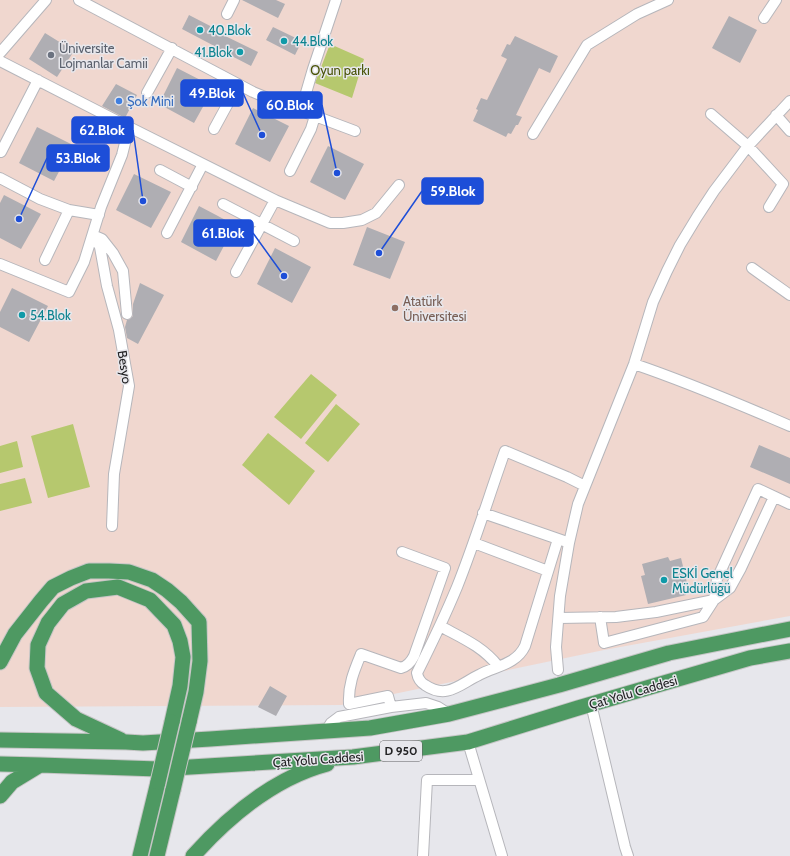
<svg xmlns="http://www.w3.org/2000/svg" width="790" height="856" viewBox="0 0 790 856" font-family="Cabin,sans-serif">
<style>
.education{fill:#f0d7cf}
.green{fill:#b6c86e}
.building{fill:#afaeb3}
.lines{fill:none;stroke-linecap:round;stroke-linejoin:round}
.minor-casing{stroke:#b6b6bb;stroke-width:12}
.highway-casing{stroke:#c6c6c6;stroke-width:17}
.minor{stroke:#fff;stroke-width:10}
.highway{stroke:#4e9962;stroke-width:15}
.highway-bridge-casing{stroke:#c6c6c6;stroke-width:17;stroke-linecap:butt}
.highway-bridge{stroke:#4e9962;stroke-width:15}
.culture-dot{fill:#0f9aa8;stroke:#e7e7ec;stroke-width:1.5}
.worship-dot{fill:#6b7280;stroke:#e7e7ec;stroke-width:1.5}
.shop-dot{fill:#3f7fe0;stroke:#e7e7ec;stroke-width:1.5}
.education-dot{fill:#8d6e63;stroke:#e7e7ec;stroke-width:1.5}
.labels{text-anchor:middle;stroke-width:3;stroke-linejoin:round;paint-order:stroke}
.shield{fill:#e7e7ec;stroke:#5e5e61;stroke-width:1}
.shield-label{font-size:12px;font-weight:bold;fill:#232325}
.culture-label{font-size:13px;fill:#0d838f;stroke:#e7e7ec;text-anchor:start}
.worship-label{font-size:13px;fill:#5b616d;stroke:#e7e7ec;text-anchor:start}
.park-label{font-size:13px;fill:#495307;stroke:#e7e7ec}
.shop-label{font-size:13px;fill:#366cbe;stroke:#e7e7ec;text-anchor:start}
.education-label{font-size:13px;fill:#785e54;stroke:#e7e7ec;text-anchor:start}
.street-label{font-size:13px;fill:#232325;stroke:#e7e7ec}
.leader{fill:none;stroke:#1d4ed8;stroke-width:1.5}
.callout-dot{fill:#1d4ed8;stroke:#e7e7ec;stroke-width:1.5}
.callout{fill:#1d4ed8;stroke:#1d4ed8;stroke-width:1.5}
.callout-label{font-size:14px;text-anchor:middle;font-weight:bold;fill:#fff}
</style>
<rect width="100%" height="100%" fill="#e7e7ec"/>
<path class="education" d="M0,0H790V616L604,650L341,705L0,707Z"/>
<path class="green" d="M330,44L364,59L352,98L315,83Z
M311,374L337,395L301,439L274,417Z
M336,404L360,424L328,462L305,443Z
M73,424L90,487L48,498L31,436Z
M268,433L315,471L289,505L242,465Z
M17,441L23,467L0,473V446Z
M25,478L32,503L0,511V484Z"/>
<path class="building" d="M242,0H276L285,4L278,18Z
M189,15L218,30L217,32L258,52L251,66L222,51V50L182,29Z
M729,16L757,30L740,63L712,48Z
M273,27L302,41L295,55L266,40Z
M45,33L74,51L57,77L29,59Z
M515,36L558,56L550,73L539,68L516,115L522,117L518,125H516L511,134L508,133L506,137L473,121L478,110L476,109L481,98L487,100L507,59L501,56L507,44L510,45Z
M177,68L214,87L194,123L159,104Z
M116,84L137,95L125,118L102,106Z
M253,108L289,126L270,162L235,144Z
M37,127L73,145L54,181L19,163Z
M328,146L364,164L345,200L310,182Z
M134,174L171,192L151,228L116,210Z
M4,195L41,214L21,249L0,238V203Z
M199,206L235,225L216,261L181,242Z
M367,227L405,242L390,279L353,265Z
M275,248L311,267L292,303L257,284Z
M140,283L164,295L138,344L127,338L125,327L127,320L130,319L133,316V304Z
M12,288L48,306L29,342L0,327V312Z
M759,445L790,458V484L750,467Z
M668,557L670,561L681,558L687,583L683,584L686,595L648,604L641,576L645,575L642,564Z
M270,686L287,696L276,716L258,707Z"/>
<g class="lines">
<g class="minor-casing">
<path id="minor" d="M79,0L253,92C274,101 295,108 315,116L311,129L290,171
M227,14L234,0
M764,18L776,0
M0,53L46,0
M0,61L129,127L122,155L101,207L84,262L69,292L0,264
M147,93L172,48
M301,110L313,69L336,0
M711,114L748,146L783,184L769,207
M776,115L790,131
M315,116L355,131
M129,127L275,200L330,223H343L362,220L376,213L399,185
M214,129L238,85
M533,134L587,45L637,14L668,0
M1,152L38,80
M160,170L192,187
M0,179V178L40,199L69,210L99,215
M223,204L294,241
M167,233L203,164
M93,235L100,247L107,286L119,330L129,386L114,474L112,526
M95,236L102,239L113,253L123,271L127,314
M45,260L69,210
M752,268L790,295
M236,272L275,200
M634,364C687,382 739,404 790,426
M483,513L564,541
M558,539L525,646C516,665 495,666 479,675C460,684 447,700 425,685C420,682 418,679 417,673C431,645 445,616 457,587C475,542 489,496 505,451L567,477L585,486
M474,543L548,571
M714,600L717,579L758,489L790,504
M600,617L604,643L703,617L714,600L730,588L741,568L774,497
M559,618L616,617L656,612L714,600
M440,626C462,638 482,646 498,666
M558,670L556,647L560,596L569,543L578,504L634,364L653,302L667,271L680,245L697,217L714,191L748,146L790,101
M591,704L625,847L628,856
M391,707L388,696L349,704C348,685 354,671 361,654L401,668C408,666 411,662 414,656L445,568L402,552
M326,731L331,723L339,717L391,707L426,703L438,707L449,714
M468,742L502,856
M423,856L427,780H479"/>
</g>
<g class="highway-casing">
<path id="highway" d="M0,662L15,634L41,601L53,587L71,578L89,571H109L129,572L152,580L167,590L181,602L199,622L200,661L196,692L189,722
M0,740L126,742L143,743L210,739L370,728L449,714L559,685L669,653L790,629
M121,740L76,719L46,693L37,668L38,645L48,623L63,604L86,591L118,587L150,600L174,625L180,641L183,657L180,686L172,722
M0,764L40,765L158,769L353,757L468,742L578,708L750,658L790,651
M0,796L12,782L40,765
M140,856L158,782
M157,856L173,790
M193,856C229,816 274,778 327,764"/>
</g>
<use href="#minor" class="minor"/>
<use href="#highway" class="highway"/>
<g class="highway-bridge-casing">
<path id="highway-bridge" d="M158,782L172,722
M173,790L189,722"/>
</g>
<use href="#highway-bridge" class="highway-bridge"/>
</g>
<g class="culture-dot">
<circle cx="200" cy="30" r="4"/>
<circle cx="284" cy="41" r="4"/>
<circle cx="240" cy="52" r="4"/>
<circle cx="22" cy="315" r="4"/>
<circle cx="664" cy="580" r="4"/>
</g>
<circle class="worship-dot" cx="51" cy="55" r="4"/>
<circle class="shop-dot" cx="119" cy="101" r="4"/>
<circle class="education-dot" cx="395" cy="308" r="4"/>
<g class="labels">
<rect class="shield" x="380" y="741" width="42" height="20" rx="3"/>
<g class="shield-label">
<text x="401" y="755">D 950</text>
</g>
<g class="culture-label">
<text x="208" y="35">40.Blok</text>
<text x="292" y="46">44.Blok</text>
<text x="232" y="57" text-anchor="end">41.Blok</text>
<text x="30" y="320">54.Blok</text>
<text x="672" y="578">ESKİ Genel<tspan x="672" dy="15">Müdürlüğü</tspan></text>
</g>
<g class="worship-label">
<text x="59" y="53">Üniversite<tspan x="59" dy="15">Lojmanlar Camii</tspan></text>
</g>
<g class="park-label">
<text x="340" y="75">Oyun parkı</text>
</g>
<g class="shop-label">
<text x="127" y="106">Şok Mini</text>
</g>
<g class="education-label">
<text x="403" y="306">Atatürk<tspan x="403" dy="15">Üniversitesi</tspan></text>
</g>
<g class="street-label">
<text transform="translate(125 367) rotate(81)" y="5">Besyo</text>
<text transform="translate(633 692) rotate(-16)" y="5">Çat Yolu Caddesi</text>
<text transform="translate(318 759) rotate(-4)" y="5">Çat Yolu Caddesi</text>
</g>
</g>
<path class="leader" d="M262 135L243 93M337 173L322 105M143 201L133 130M19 219L47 158M379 253L422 191M284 276L253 233"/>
<g class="callout-dot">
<circle cx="262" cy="135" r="4"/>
<circle cx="337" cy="173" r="4"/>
<circle cx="143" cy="201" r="4"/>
<circle cx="19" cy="219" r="4"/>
<circle cx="379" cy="253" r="4"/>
<circle cx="284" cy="276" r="4"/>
</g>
<g class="callout">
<rect x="181" y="80" width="62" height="26" rx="4"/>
<rect x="258" y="92" width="64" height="26" rx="4"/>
<rect x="72" y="117" width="61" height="26" rx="4"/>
<rect x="47" y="145" width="62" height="26" rx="4"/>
<rect x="422" y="178" width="61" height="26" rx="4"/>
<rect x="194" y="220" width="59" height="26" rx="4"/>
</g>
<g class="callout-label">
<text x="212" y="98">49.Blok</text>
<text x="290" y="110">60.Blok</text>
<text x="102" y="135">62.Blok</text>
<text x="78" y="163">53.Blok</text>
<text x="453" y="196">59.Blok</text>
<text x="223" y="238">61.Blok</text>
</g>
</svg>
